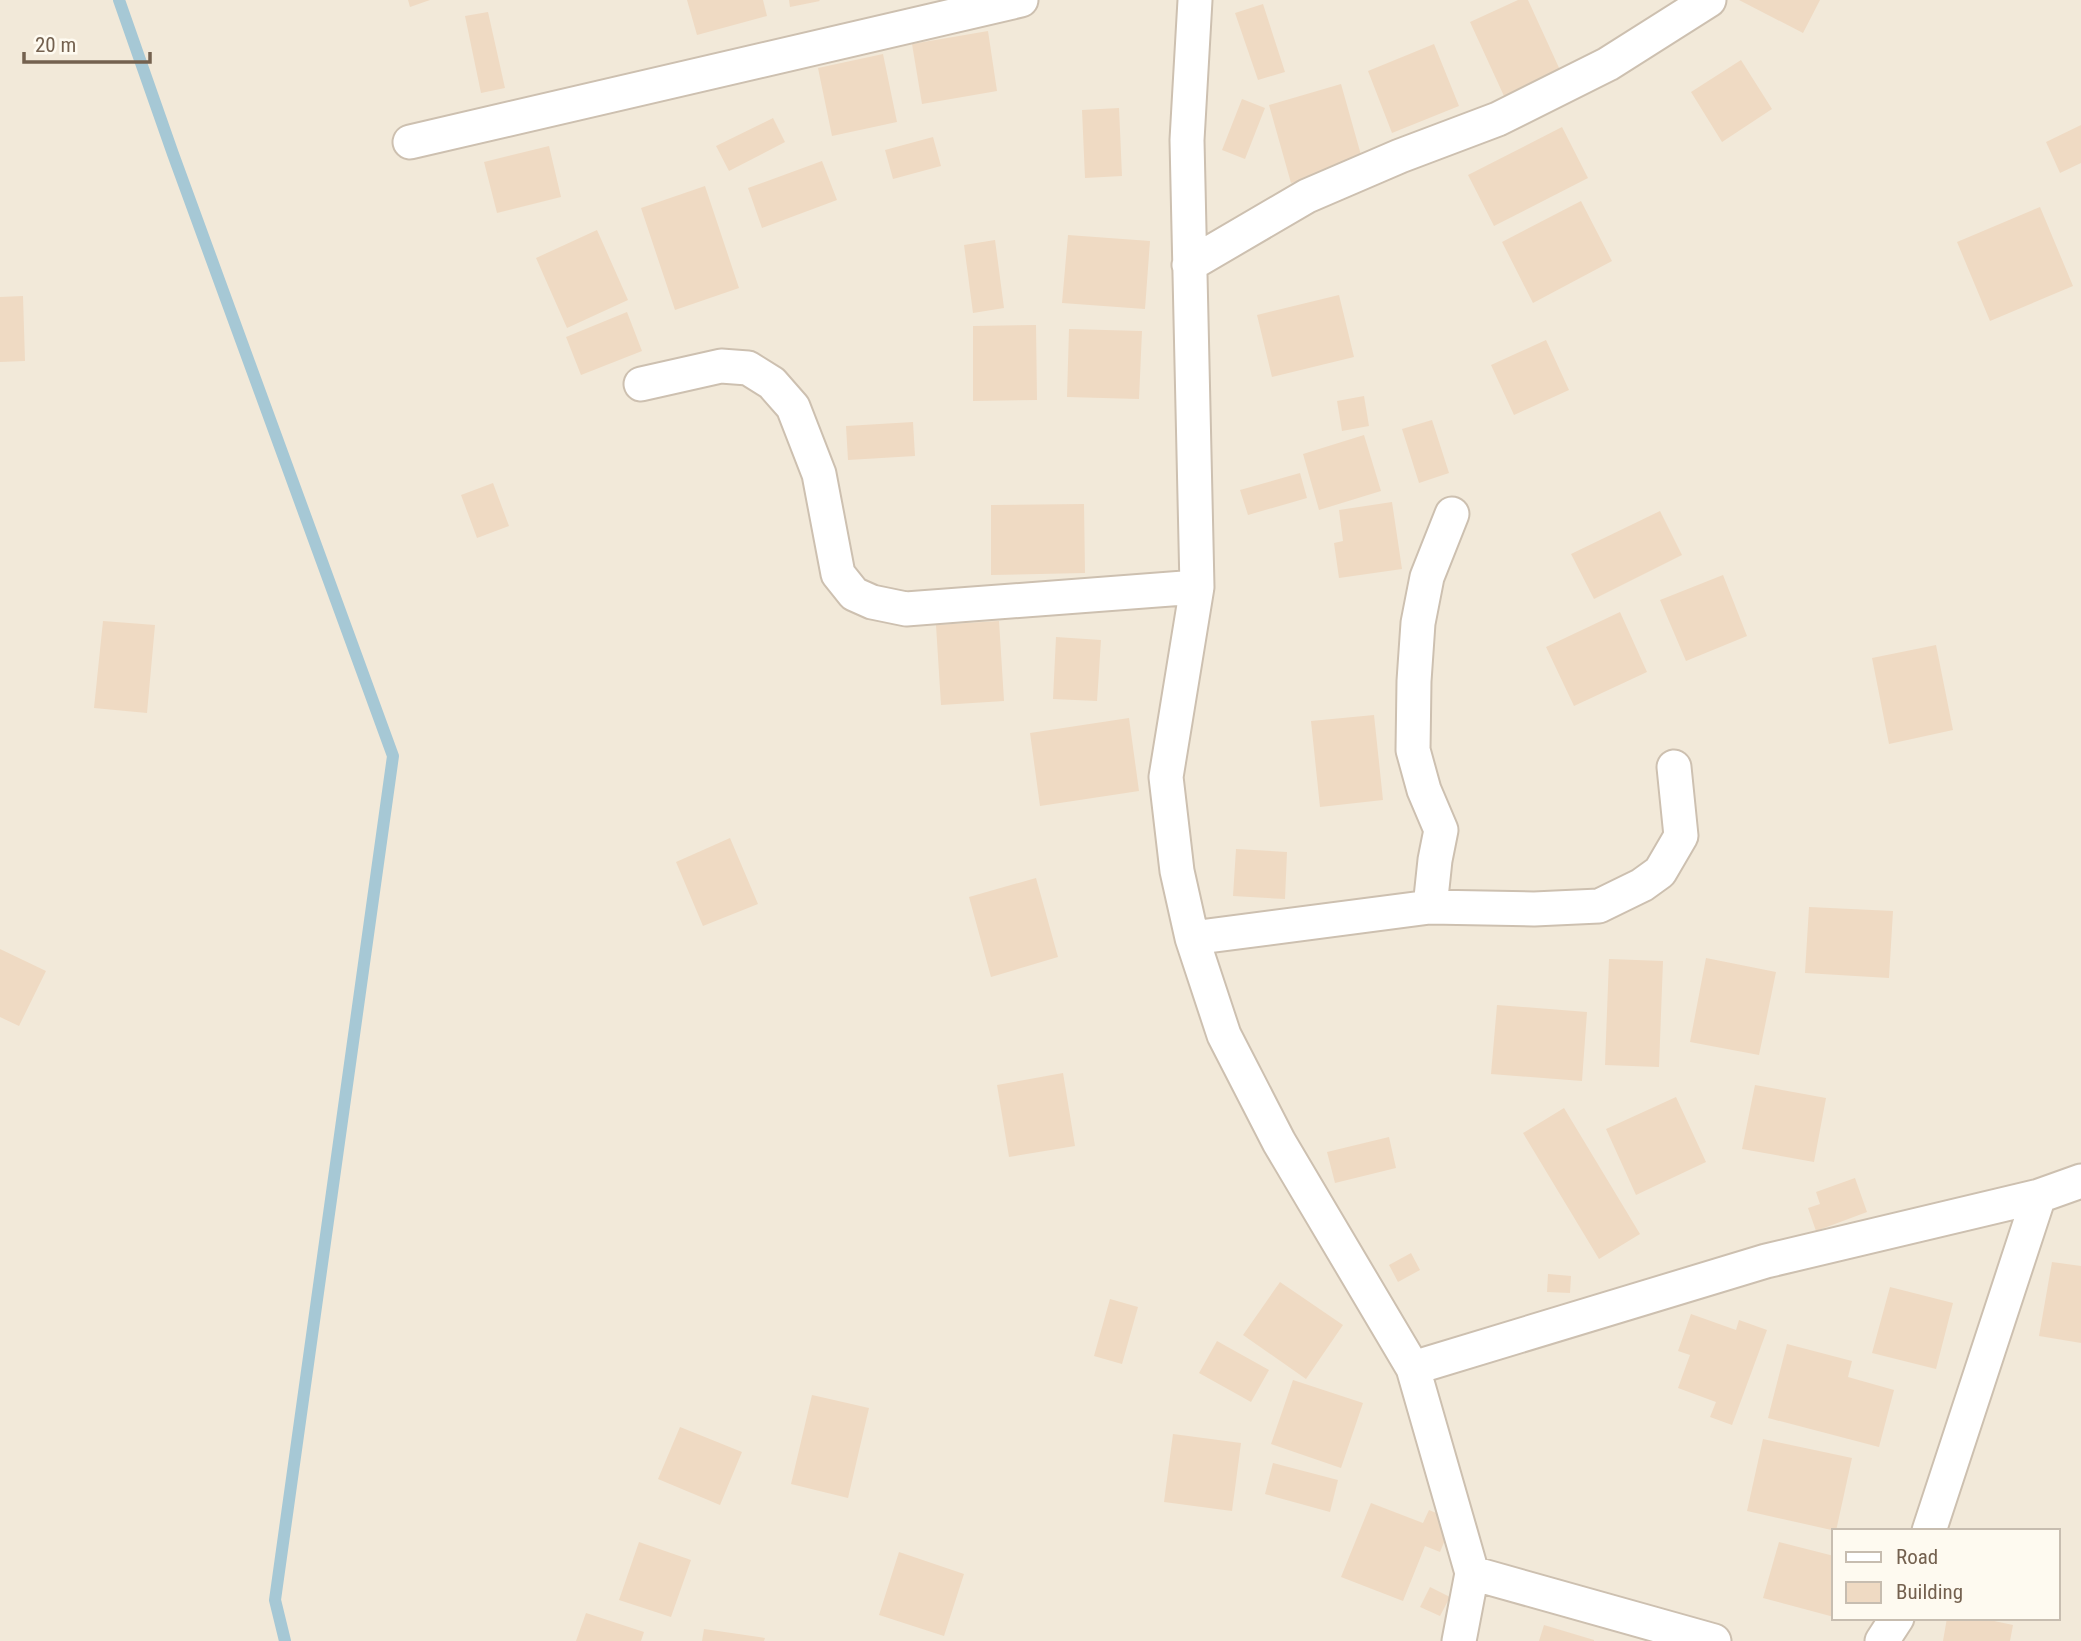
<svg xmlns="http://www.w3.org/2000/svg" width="2081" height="1641" viewBox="0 0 2081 1641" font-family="'Roboto Condensed',sans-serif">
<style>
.residential{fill:#f2e9d9;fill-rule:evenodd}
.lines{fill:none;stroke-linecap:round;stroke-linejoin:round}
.stream{stroke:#a6c8d5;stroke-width:12}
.building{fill:#efdac3}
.street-casing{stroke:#cdc0b0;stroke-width:37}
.street{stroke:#fff;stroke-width:33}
</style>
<rect width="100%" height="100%" fill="#fbf6ea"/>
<path class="residential" d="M0,0H2081V1641H0ZM1834,1531H2058V1618H1834Z"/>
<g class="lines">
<path class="stream" d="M119,0L173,154L393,756L275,1600L285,1641"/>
</g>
<path class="building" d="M408,0H430L410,7Z
M687,0H763L767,16L697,35Z
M789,0H819L820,1L790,7Z
M1518,0H1528L1560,70L1504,96L1470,22Z
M1739,0H1820L1803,33Z
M1263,4L1285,72L1258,80L1235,13Z
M488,12L505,88L481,93L465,16Z
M988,31L997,91L922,104L912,44Z
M1434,44L1459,106L1392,133L1368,71Z
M883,54L897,122L832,136L818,68Z
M1741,60L1772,109L1722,142L1691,92Z
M1341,84L1363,162L1291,183L1269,105Z
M1242,99L1265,108L1245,159L1222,150Z
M1119,108L1122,176L1085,178L1082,110Z
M773,118L785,142L729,171L716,146Z
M2081,125V163L2060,173L2046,142Z
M1562,127L1588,178L1494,226L1468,175Z
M933,137L941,166L893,179L885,150Z
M549,146L561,197L497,213L484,162Z
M822,161L837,200L762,228L748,188Z
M705,186L739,288L675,310L641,208Z
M1581,201L1612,261L1533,303L1502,242Z
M2040,207L2073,286L1990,321L1957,242Z
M597,230L628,300L567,328L536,258Z
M1068,235L1150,241L1145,309L1062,303Z
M995,240L1004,308L973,313L964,245Z
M1339,295L1354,357L1272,377L1257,315Z
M23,296L25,361L0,362V297Z
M627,312L642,351L581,375L566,337Z
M1036,325L1037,400L973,401V326Z
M1069,329L1142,331L1139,399L1067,397Z
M1546,340L1569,390L1514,415L1491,365Z
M1364,396L1369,426L1342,431L1337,401Z
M1432,420L1449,473L1419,483L1402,429Z
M913,422L915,456L848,460L846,426Z
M1364,435L1381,491L1319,510L1303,454Z
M1300,473L1307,498L1248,515L1240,490Z
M493,483L509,526L477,538L461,495Z
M1392,502L1402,569L1339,578L1334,543L1343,541L1339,510Z
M1084,504L1085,573L991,575V505Z
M1660,511L1682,555L1594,599L1571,554Z
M1723,575L1747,636L1686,661L1660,600Z
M1620,612L1647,672L1574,706L1546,647Z
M103,621L155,625L147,713L94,708Z
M999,621L1004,701L941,705L936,625Z
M1056,637L1101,640L1097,701L1053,699Z
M1936,645L1953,730L1889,744L1872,658Z
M1374,715L1383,800L1320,807L1311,721Z
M1129,718L1139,791L1040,806L1030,733Z
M730,838L758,904L703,926L676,862Z
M1236,849L1287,852L1285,899L1233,896Z
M1036,878L1058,957L991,977L969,897Z
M1809,907L1893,911L1889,978L1805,973Z
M0,949L46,971L19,1026L0,1017Z
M1706,958L1776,972L1759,1055L1690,1042Z
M1609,959L1663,961L1659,1067L1605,1065Z
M1497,1005L1587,1012L1582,1081L1491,1074Z
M1063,1073L1075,1146L1009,1157L997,1085Z
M1755,1085L1826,1098L1814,1162L1742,1149Z
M1676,1097L1706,1162L1636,1195L1606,1129Z
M1564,1108L1640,1234L1599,1259L1523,1133Z
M1389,1137L1396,1168L1335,1183L1327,1152Z
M1855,1178L1867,1212L1816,1231L1808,1208L1820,1204L1816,1192Z
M1411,1253L1420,1270L1398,1282L1389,1265Z
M2052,1262L2081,1266V1343L2039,1336Z
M1548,1274L1571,1276L1570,1293L1547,1292Z
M1280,1282L1343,1325L1306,1379L1243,1335Z
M1890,1287L1953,1303L1936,1369L1872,1353Z
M1110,1299L1138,1307L1122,1364L1094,1356Z
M1691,1314L1736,1330L1739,1320L1767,1330L1732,1425L1710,1417L1716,1402L1678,1388L1690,1355L1678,1351Z
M1217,1341L1269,1370L1251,1402L1199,1373Z
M1787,1344L1852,1361L1848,1377L1894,1390L1879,1447L1768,1418Z
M1293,1380L1363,1403L1341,1468L1271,1444Z
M812,1395L869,1408L848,1498L791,1484Z
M680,1427L742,1452L720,1505L658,1479Z
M1173,1434L1241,1443L1232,1511L1164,1502Z
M1763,1439L1852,1458L1836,1531L1747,1511Z
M1273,1463L1338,1480L1330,1512L1265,1494Z
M1371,1503L1423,1523L1429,1510L1453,1520L1440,1552L1425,1546L1403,1601L1341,1577Z
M639,1542L691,1560L671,1617L619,1600Z
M1779,1542L1834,1556V1617L1763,1598Z
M899,1552L964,1574L944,1636L879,1615Z
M1430,1587L1450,1597L1440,1616L1420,1607Z
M586,1613L644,1632L641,1641H576Z
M1947,1618H1980L2013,1625L2010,1641H1943Z
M1544,1625L1594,1640V1641H1539Z
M704,1629L765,1638L764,1641H702Z"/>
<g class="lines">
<g class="street-casing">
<path id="street" d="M1195,0L1187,140L1197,587L1166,777L1177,871L1192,938L1224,1035L1279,1142L1413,1368L1472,1573L1459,1641
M410,142L1021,0
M1189,265L1307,196L1400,156L1498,119L1608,64L1709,0
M641,384L721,366L748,368L772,383L793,407L819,474L838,574L854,594L872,602L906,609L1197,587
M1430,907L1435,860L1441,830L1424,790L1413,750L1414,681L1418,623L1427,577L1452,514
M1192,938L1430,907L1534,909L1599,906L1642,885L1660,872L1681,836L1674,767
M1413,1368L1766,1261L2039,1196L2081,1181
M1929,1531L2039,1196
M1472,1573L1714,1641
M1882,1641L1897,1618"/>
</g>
<use href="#street" class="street"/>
</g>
<rect x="1832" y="1529" width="228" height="91" fill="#fefaf0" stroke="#c7bdb0" stroke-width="2"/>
<rect x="1846" y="1552" width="35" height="10" fill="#ffffff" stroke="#c7bdb0" stroke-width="2"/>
<text x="1896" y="1564" font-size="21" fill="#74614f">Road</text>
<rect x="1846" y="1582" width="35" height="21" fill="#efdac3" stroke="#c7bdb0" stroke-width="2"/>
<text x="1896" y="1599" font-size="21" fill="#74614f">Building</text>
<path d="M24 52v10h126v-10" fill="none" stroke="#74614f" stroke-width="3.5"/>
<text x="35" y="52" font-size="21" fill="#74614f" stroke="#fefaf0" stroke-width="5" paint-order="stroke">20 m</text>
</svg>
